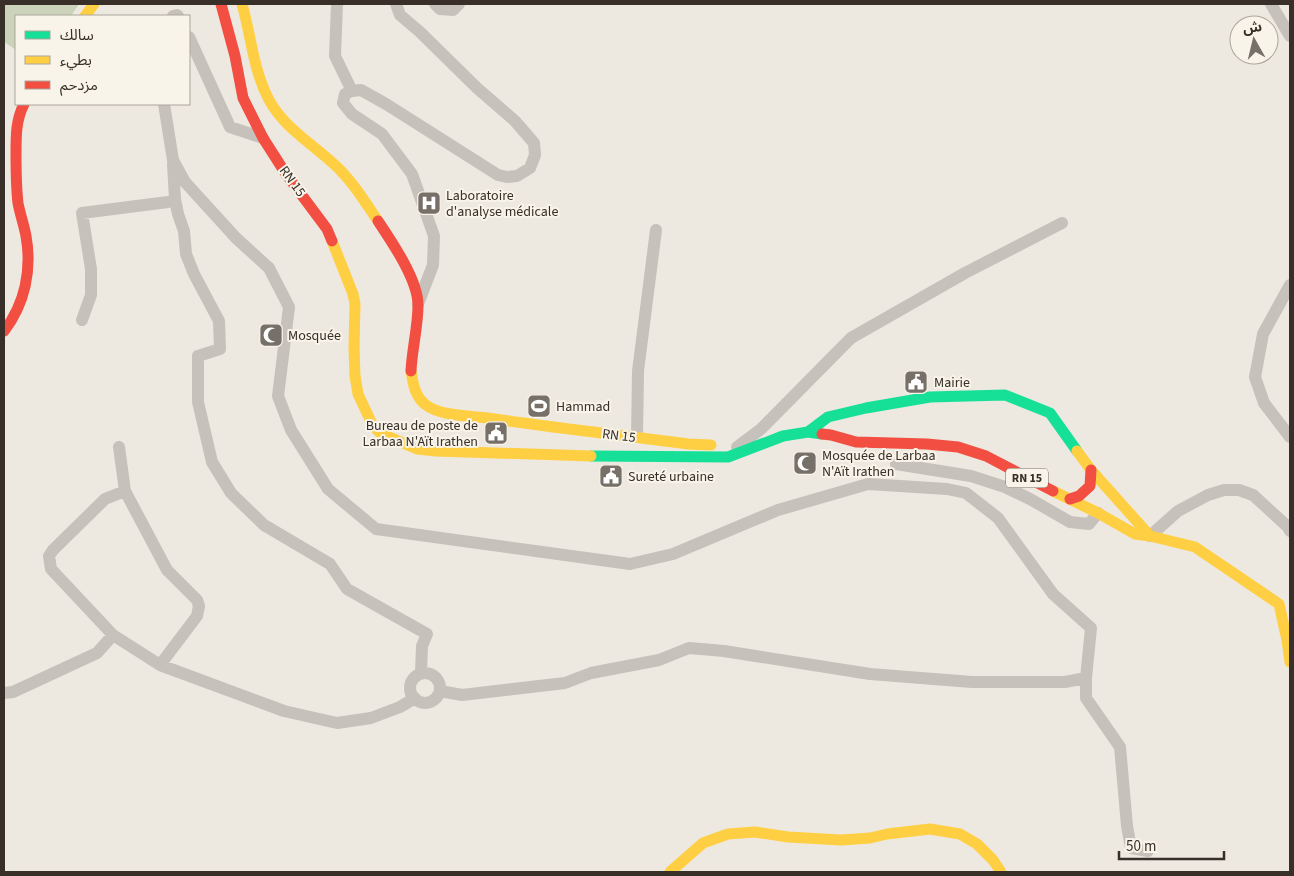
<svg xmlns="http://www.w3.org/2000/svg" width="1294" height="876" viewBox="0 0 1294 876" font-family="'Source Sans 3','Noto Sans Arabic',sans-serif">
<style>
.green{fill:#cbd3bb}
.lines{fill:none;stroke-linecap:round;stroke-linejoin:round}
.street{stroke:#c6c1ba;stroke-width:12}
.fast{stroke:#16e098;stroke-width:11}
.slow{stroke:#ffcf43;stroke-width:11}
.jam{stroke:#f24e42;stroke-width:11}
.labels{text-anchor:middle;stroke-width:4;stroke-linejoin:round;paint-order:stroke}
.shield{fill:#f9f4e9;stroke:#716a62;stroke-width:1}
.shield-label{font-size:12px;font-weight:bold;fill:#372f28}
.street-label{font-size:14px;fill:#372f28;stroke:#f9f4e9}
.poi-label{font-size:14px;fill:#372f28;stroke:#f9f4e9;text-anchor:start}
</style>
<rect width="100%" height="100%" fill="#ede9e1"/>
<path class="green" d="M4,4H79L71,16H16V50L4,42Z"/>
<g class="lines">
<path class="street" d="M337,4L335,56L352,91
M396,4L400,15L420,32L477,88L515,121L534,143L535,155L530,168L517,176L507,177L498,175L386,104L361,90L352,91L345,94L343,103L352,114L382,134L412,174L434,236L433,265L418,304
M435,4L440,9L453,10L459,4
M1271,4L1290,36
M173,16L177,15L178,16
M189,37L230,127L263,138
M164,104L173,160L185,182L236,238L269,268L289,307L278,396L291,430L328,489L376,529L630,564L673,554L778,510L868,484L947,489L966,493L998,518L1053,594L1091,628L1086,678V698L1120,747L1127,826L1131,848L1148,851
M173,164L175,199L178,214L184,231L186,254L194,274L219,321L220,349L198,356V402L212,462L231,493L264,525L330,564L347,589L427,634L422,646L421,673
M1290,285L1263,334L1255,377L1264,403L1290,437
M82,320L91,295V269L82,213L168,202L175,199
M637,437L638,371L656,230
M119,447L125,491L167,570L197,600L199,606L197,616L160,665
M737,447L761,429L851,338L965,273L1062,223
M896,464L971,476L1005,487L1030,499L1070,522L1089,524L1098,513
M125,491L105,499L53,550L49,556L51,569L113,635L160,665L284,711L337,723L371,718L400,707L415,698
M1150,536L1178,511L1208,495L1224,490H1239L1253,495L1288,527L1290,531
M410 688a15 15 0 1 1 30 0a15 15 0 1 1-30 0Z
M440,691L462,695L565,683L591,673L659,660L689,648L724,651L870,674L972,682H1065L1086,678
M4,693L13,692L97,653L113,635"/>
<path class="fast" d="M808,432L828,417L866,408L930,397L1005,395L1050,413L1077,451
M591,456L728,457L783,436L808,432L822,434"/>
<path class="slow" d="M242,4C251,35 253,70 269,100C285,129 313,144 336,166C353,182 365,202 378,221
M85,16L94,4
M332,241L353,294L355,304L354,347L355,376L358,394L372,424L380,433L417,449L436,451L591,456
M411,371C413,384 415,397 426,405C440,416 471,416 488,418C555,428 621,435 688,444L711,445
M1053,491L1098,513L1135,534L1150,536L1091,470L1077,451
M1150,536L1195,547L1279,604L1287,640L1290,662
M670,872L703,843L728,834L755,832L788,837L841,840L870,838L887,834L930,829L960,834L977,844L993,860L1001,872"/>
<path class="jam" d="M221,4L235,56L243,98L263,138L286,174L327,229L332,241
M378,221C392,242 418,280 418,305C418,327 412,349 411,371
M4,331C25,304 32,270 26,236C24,225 20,214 18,203C16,186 16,169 16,153C16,135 16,120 24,104
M822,434L831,435L856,442L927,444L958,447L986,456L1053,491
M1070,499L1079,496L1090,486L1091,470"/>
</g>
<defs>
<g id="hospital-square" transform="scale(1.25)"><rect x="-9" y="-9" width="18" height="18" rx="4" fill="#777069" stroke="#f9f4e9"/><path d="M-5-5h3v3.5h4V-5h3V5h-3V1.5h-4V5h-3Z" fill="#fff"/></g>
<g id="mosque-square" transform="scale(1.25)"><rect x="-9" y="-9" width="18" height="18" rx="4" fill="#777069" stroke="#f9f4e9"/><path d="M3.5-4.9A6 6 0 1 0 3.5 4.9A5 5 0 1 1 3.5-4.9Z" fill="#fff"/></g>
<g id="civic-square" transform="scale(1.25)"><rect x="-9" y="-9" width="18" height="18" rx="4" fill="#777069" stroke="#f9f4e9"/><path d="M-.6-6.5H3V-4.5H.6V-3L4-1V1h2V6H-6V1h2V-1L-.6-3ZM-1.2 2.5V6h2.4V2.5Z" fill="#fff"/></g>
<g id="stadium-square" transform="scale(1.25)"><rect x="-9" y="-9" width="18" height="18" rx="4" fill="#777069" stroke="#f9f4e9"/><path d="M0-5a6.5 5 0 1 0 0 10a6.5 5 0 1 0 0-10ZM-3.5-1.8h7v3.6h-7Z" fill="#fff"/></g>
</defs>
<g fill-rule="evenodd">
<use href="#hospital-square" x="429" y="203"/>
<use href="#mosque-square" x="271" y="335"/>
<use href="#civic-square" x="916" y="382"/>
<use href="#stadium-square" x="539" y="406"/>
<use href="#civic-square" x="496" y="433"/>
<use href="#mosque-square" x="805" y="463"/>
<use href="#civic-square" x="611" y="476"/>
</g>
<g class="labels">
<rect class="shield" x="1006" y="468.5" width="42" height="19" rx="4"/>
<g class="shield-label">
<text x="1027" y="482">RN 15</text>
</g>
<g class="street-label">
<text transform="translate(293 181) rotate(54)" y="5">RN 15</text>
<text transform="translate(619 435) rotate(7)" y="5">RN 15</text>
</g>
<g class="poi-label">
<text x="446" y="200">Laboratoire<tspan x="446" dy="16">d'analyse médicale</tspan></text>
<text x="288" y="340">Mosquée</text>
<text x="934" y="387">Mairie</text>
<text x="556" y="411">Hammad</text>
<text x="478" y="430" text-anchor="end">Bureau de poste de<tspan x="478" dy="16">Larbaa N'Aït Irathen</tspan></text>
<text x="822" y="460">Mosquée de Larbaa<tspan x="822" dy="16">N'Aït Irathen</tspan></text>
<text x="628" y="481">Sureté urbaine</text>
</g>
</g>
<rect width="1294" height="876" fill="none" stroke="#372f28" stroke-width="10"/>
<rect x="15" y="15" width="175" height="90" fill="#f9f4e9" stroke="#aba59c"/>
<rect x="25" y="31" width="25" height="8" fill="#16e098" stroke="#aba59c"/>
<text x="60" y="40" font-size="15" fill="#372f28">سالك</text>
<rect x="25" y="56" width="25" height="8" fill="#ffcf43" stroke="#aba59c"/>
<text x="60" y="65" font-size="15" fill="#372f28">بطيء</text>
<rect x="25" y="81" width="25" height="8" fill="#f24e42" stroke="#aba59c"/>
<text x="60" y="90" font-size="15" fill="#372f28">مزدحم</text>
<g transform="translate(1254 40) rotate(352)"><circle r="24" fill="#f9f4e9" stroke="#aba59c"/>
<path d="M0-4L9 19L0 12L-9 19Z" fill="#777069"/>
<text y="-8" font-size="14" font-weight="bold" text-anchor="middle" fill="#372f28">ش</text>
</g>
<path d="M1119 851v8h105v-8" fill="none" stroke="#372f28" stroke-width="2.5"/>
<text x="1126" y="851" font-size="15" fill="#372f28" stroke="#f9f4e9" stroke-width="4" paint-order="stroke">50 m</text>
</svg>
